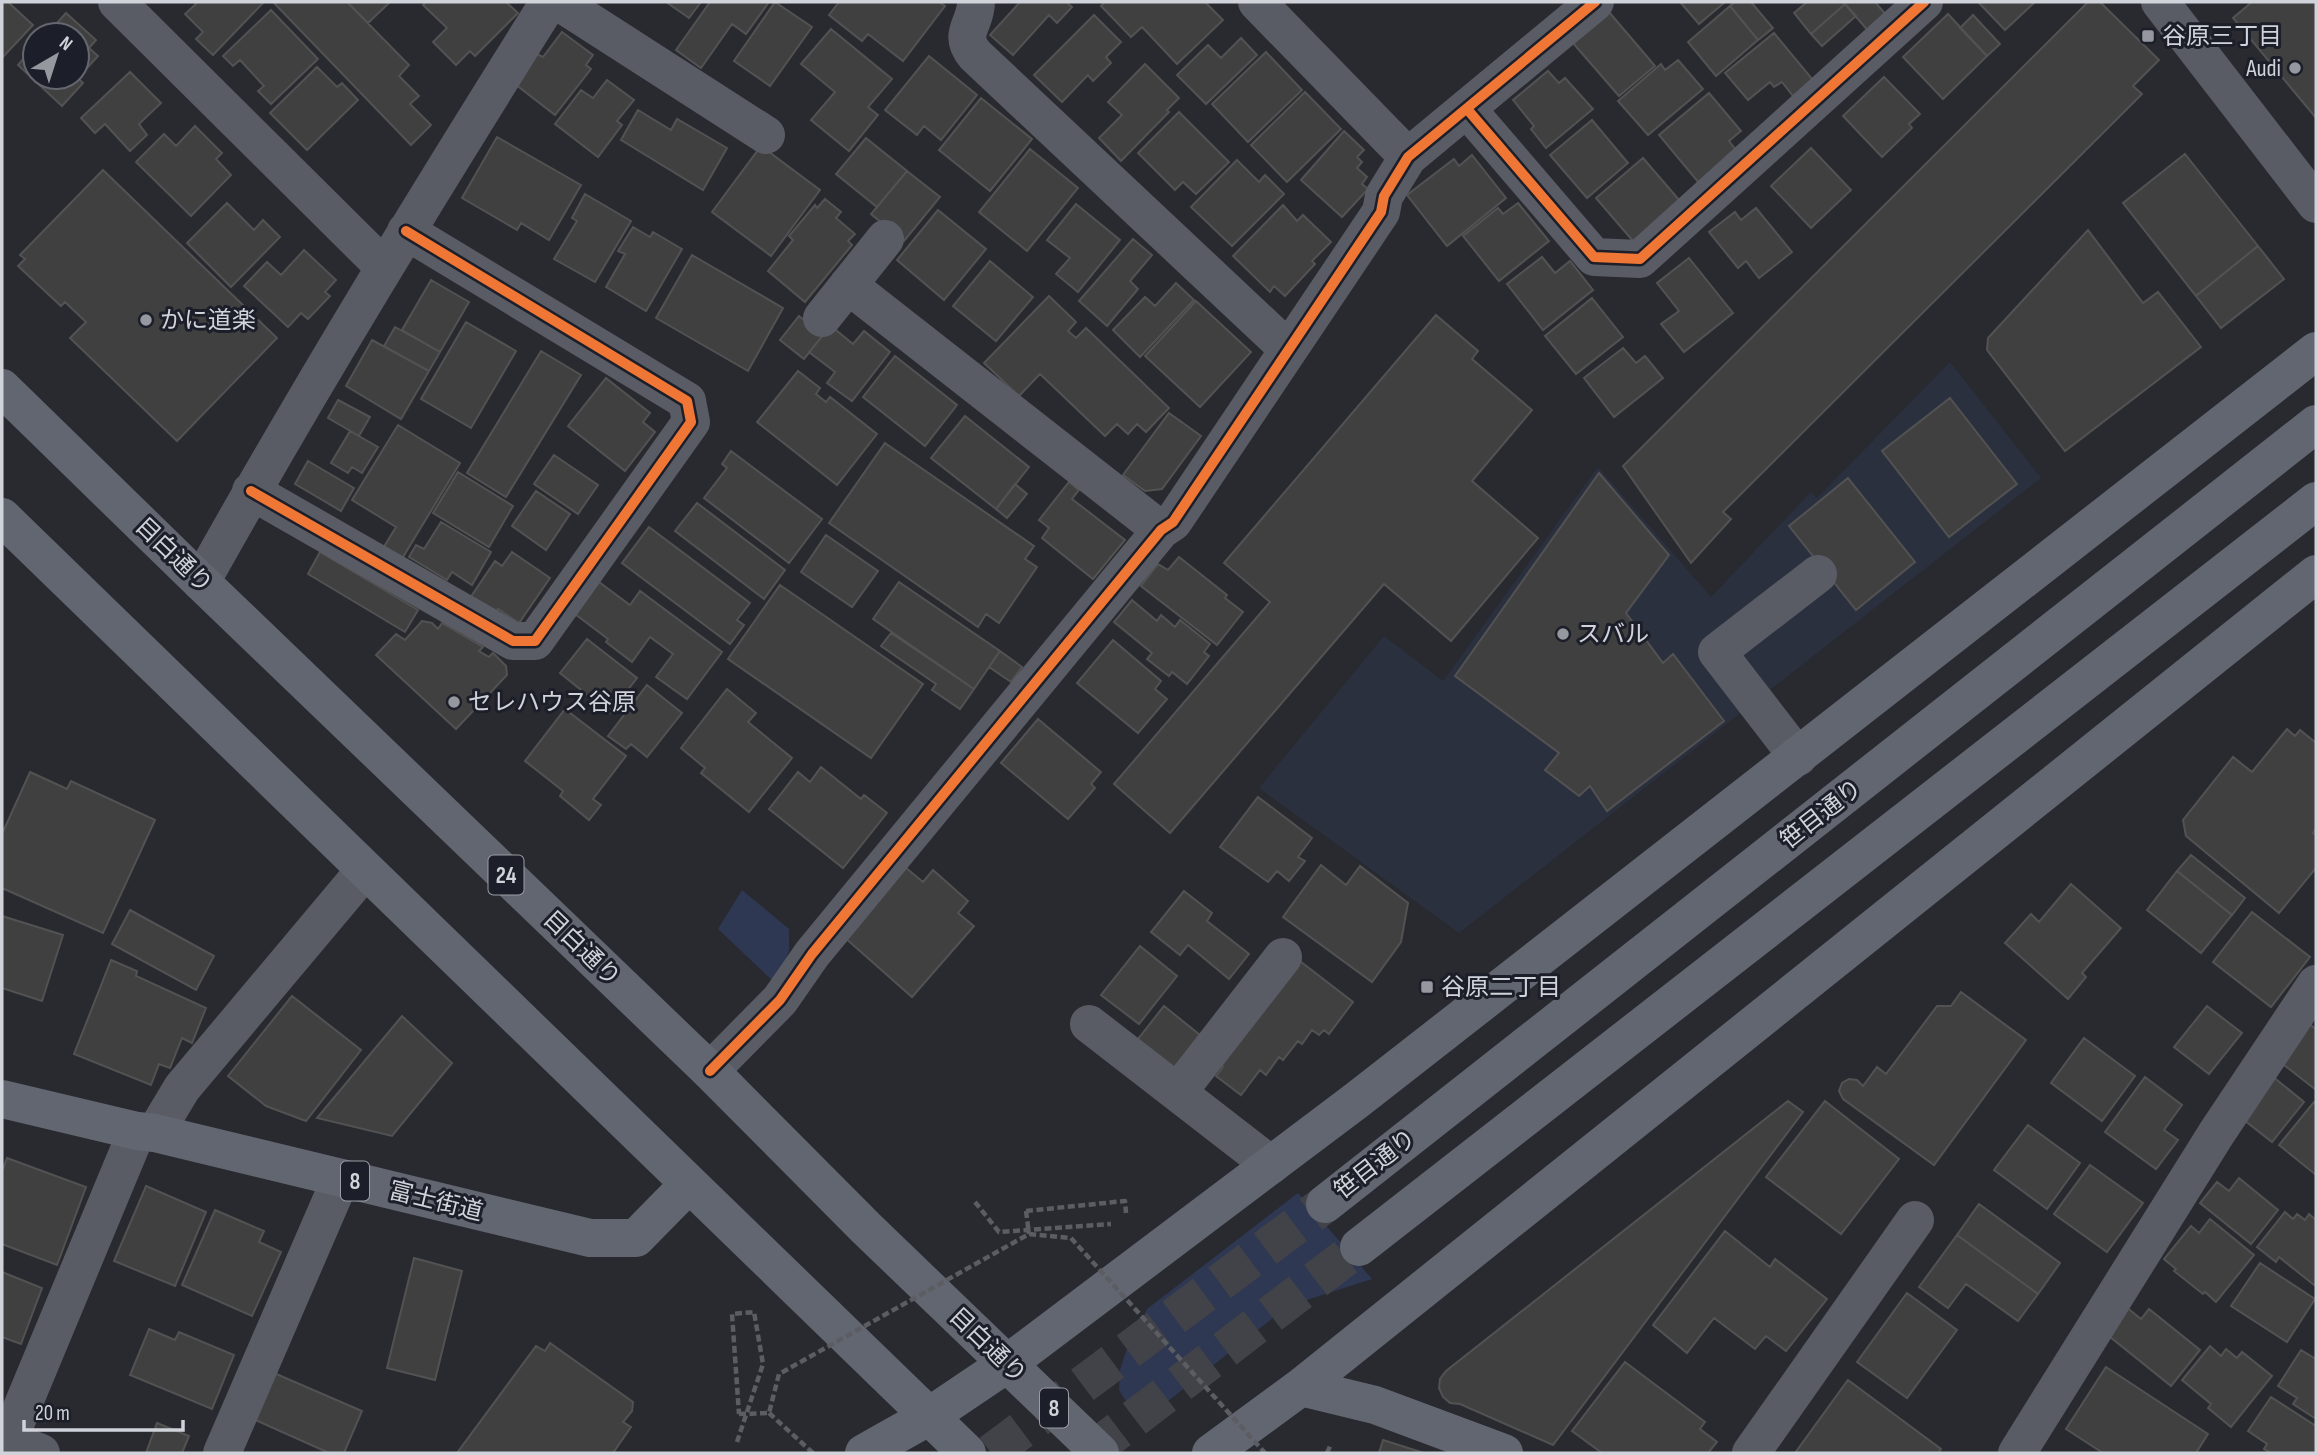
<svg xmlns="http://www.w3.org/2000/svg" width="2318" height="1455" viewBox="0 0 2318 1455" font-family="'Sofia Sans Condensed','Noto Sans JP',sans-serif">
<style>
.built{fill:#2b303f}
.green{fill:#2f3853}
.building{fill:#414041;stroke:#535253;stroke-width:2}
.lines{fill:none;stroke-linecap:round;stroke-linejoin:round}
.major-tunnel{stroke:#414349;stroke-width:38;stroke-dasharray:38 19;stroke-linecap:butt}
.path{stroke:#5b5d63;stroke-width:4.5;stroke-dasharray:7 3.5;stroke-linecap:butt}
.minor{stroke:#595c64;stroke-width:38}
.major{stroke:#626670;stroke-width:38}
.path-bridge{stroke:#5b5d63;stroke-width:4.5;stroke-dasharray:7 3.5;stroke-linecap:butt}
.cycleway-casing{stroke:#1c1f29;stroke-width:15}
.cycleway{stroke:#f07635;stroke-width:10}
.poi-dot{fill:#95989e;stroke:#1c1f29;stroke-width:2.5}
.labels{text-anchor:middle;stroke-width:6;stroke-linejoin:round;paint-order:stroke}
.shield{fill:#1c1f29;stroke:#9a9da4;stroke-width:2}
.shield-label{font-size:23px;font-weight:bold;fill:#d0d3d9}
.poi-label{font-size:24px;fill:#d0d3d9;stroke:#1c1f29;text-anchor:start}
.street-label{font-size:24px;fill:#d0d3d9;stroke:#1c1f29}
</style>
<rect width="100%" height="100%" fill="#282a30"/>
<path class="built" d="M1950,362L2041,478L1459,933L1259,788L1384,636L1443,681L1598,467L1711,597L1811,492L1817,498Z"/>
<path class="green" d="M742,890L789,929V951L776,984L718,929Z
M1298,1193L1372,1279L1288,1306L1158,1409L1138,1415L1130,1408L1119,1390L1120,1370L1125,1354L1147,1309Z"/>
<path class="building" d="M2,2H8L33,25L2,58Z
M194,2H264L213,55L196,39L203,32L185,14L196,4Z
M273,2H347L409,65L399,76L419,96L410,104L431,125L411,145Z
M347,2H390L368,23Z
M426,2H506L518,13L475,56L470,51L456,65L433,42L447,28L423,5Z
M666,2H701L689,18Z
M710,2H769L746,34L732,24L701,68L676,50Z
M775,2L812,27L770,86L734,61Z
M839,2H939L945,6L903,61L868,34L862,41L829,15Z
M1020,2H1066L1072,7L1057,23L1049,15L1013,55L990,35Z
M1105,2H1205L1223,20L1177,64L1142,27L1131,37L1101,6Z
M1680,2H1725L1699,24Z
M1735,2H1751L1773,28L1758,40L1730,6Z
M1807,2H1875L1888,17L1870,33L1845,4L1811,34L1794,13Z
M1978,2H2035L2005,30Z
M2088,2H2100L2159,60L2133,86L2142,94L1723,512L1731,519L1691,563L1623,466Z
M2252,2H2316V118L2233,18Z
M1845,4L1856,16L1822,46L1811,34Z
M1730,6L1758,40L1716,76L1688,42Z
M271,10L318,59L271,104L258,91L264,86L240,60L233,66L223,56Z
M1609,12L1655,66L1619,96L1573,43Z
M66,13L96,40L89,48L98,56L78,78L83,83L62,106L18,65L35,46V77H77V35H46Z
M1948,14L1987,56L1943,99L1903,57Z
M1094,15L1121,42L1106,57L1111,63L1093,81L1088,75L1062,102L1034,75Z
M1973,15L2000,44L1987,56L1960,28Z
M831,29L892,79L868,107L878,115L849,151L811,120L835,92L801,64Z
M562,32L593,55L586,65L591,69L555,115L515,84L537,54L543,57Z
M1774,33L1813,80L1793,96L1782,82L1774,87L1770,82L1748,100L1725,73Z
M1241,38L1257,55L1206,104L1177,75L1208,45L1221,58Z
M1266,52L1302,90L1248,142L1212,104Z
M929,56L977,95L941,140L924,126L917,135L885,110Z
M1678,60L1703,89L1648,135L1618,101L1661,64L1665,70Z
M1145,64L1179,98L1167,110L1169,112L1121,161L1099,138L1122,115L1108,102Z
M317,67L337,87L342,83L358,100L307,150L270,113Z
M1548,71L1559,83L1565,78L1593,109L1546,148L1531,129L1534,126L1513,100Z
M130,72L161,103L139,124L147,135L130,151L105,124L95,133L81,118Z
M1884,77L1920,114L1909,124L1912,128L1882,157L1843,116Z
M607,80L634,100L617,121L622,125L598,157L555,124L581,90L593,98Z
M1305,92L1341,129L1287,182L1251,145Z
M1709,93L1741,131L1729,141L1737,151L1699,183L1659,135Z
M981,98L1032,139L990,191L939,150Z
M638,110L671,130L677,119L727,148L703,190L621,140Z
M1179,112L1229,162L1196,194L1183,182L1175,190L1138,153Z
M1592,120L1628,163L1587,198L1550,155Z
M195,126L222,153L216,159L231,175L191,216L136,162L164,134L176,146Z
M1344,131L1364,150L1357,157L1362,162L1357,168L1367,177L1362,184L1368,189L1342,217L1301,180Z
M497,137L581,185L549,240L521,223L517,230L462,198Z
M866,138L907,171L877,207L836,174Z
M761,146L820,190L771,256L712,212Z
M1811,148L1851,190L1811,228L1771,186Z
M1030,149L1078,188L1027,251L979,212Z
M2185,154L2258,246L2196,296L2123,203Z
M1472,155L1506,198L1447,246L1407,195L1454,159L1459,166Z
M1643,158L1680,201L1633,241L1596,198Z
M1237,160L1259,182L1265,175L1284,194L1232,246L1191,207Z
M103,170L277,338L177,441L70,338L86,322L65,302L61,306L18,266L25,259L20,255Z
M907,171L940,197L904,241L871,214Z
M585,194L631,221L595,282L554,259L577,221L572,218Z
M825,199L841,212L836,218L855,234L848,241L852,245L805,302L768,271L793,240L789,236L815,205L817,208Z
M227,203L254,230L263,220L280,237L231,287L187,243Z
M1518,203L1549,241L1499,281L1463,236L1498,208L1503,214Z
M1076,204L1120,240L1078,292L1056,274L1070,258L1047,240Z
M1283,205L1297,221L1303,215L1331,242L1312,261L1315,264L1285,296L1274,286L1270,292L1233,256Z
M1756,208L1792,252L1759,278L1746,261L1738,268L1709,232L1735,212L1741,220Z
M938,210L986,249L944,300L897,260Z
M633,227L650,237L653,232L682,249L646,311L606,287L625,254L618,251Z
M2088,230L2143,303L2158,292L2201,347L2065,451L1987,350L1988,338Z
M1133,239L1152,255L1130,281L1138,289L1107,326L1079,301Z
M2258,246L2284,279L2221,328L2196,296Z
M304,250L336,280L325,292L330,296L308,319L301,313L288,327L244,286L267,262L281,275Z
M692,255L783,308L748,371L656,318Z
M1542,257L1555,273L1570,261L1593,290L1543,330L1507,284Z
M1689,258L1733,313L1684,352L1661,324L1679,311L1657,283Z
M990,261L1033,297L996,341L953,306Z
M431,280L469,302L440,352L402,330Z
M1176,283L1194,300L1140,357L1113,330L1145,297L1155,306Z
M1049,296L1076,322L1068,331L1076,338L1086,328L1169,408L1146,432L1137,424L1128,434L1117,424L1105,436L1040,374L1019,396L984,363Z
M1592,298L1623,337L1576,374L1545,336Z
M1196,301L1251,352L1200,407L1145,356Z
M1436,315L1478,351L1472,359L1532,410L1472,481L1538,538L1451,641L1384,584L1170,833L1114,784L1270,602L1224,563Z
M799,316L823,335L804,359L780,340Z
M466,322L516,351L471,428L421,399Z
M831,326L853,344L864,331L890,352L852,401L827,383L835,372L809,352Z
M395,327L440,352L429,371L384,346Z
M372,340L429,371L401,419L346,386Z
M1623,348L1636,363L1645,356L1663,378L1614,417L1584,378Z
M541,351L581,375L506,497L467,473Z
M895,356L957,405L925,446L863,397Z
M798,371L820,388L816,394L826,402L830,397L877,434L837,485L757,422Z
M606,378L650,413L643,422L655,432L625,471L568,426Z
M1950,398L2017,484L1949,537L1882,451Z
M338,400L370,417L359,436L328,418Z
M1169,413L1201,436L1162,489L1145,491L1123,475Z
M965,416L1029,467L996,509L931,458Z
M398,425L460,463L400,562L382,550L396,527L352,500Z
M350,431L378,447L362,473L352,467L348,473L331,463Z
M885,443L1034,546L1025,559L1037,567L999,623L986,614L978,627L829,523Z
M731,451L822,519L789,563L704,498L727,468L722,464Z
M554,455L598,485L578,514L534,484Z
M308,461L354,488L341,511L295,484Z
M458,472L513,506L489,547L433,513Z
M1599,473L1669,555L1626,613L1663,663L1673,654L1724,721L1607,811L1590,786L1579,796L1545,770L1559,753L1455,676Z
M1848,478L1915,562L1856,610L1789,526Z
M1069,482L1079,490L1072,499L1125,540L1093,579L1042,538L1049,528L1039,520Z
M1015,484L1027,494L1007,518L996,509Z
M536,491L570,514L546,550L512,526Z
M697,503L785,570L764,599L675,531Z
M441,522L491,552L472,585L452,572L447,580L409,557L416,545L424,549Z
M649,527L750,603L737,620L744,625L730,644L622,563Z
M826,535L878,571L852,607L801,572Z
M320,552L418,610L405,632L308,574Z
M512,552L550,578L519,623L498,609L492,618L468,601L495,561L502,566Z
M1179,557L1227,595L1225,598L1243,612L1217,645L1141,586L1158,564L1168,570Z
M599,582L630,605L640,591L722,652L687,699L656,677L673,654L650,637L632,662L606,642L608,639L575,614Z
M899,582L1000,651L974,689L873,619Z
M780,585L923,684L871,758L728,659Z
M1132,600L1157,621L1161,615L1175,627L1180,620L1210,644L1204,652L1209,656L1187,684L1172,672L1169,676L1147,659L1152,653L1114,622Z
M422,621L432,623L438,629L442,623L483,647L479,651L489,657L493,653L506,666L507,675L456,729L376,655L396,634L405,640Z
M891,633L974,689L960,709L932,690L936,684L881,646Z
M587,639L637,678L610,713L560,673Z
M1113,640L1161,681L1155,689L1167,699L1138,733L1077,683Z
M1000,651L1022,667L1011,682L989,667Z
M647,685L682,713L647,757L631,744L626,749L608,736Z
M727,689L756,713L748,722L792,758L749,812L701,773L705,768L681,748Z
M565,709L626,756L593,799L601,805L589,820L560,796L563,791L525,761Z
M1038,719L1101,772L1091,784L1095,788L1068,819L1001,763Z
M2287,729L2295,736L2300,730L2316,743V828L2313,833L2316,835V868L2279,913L2186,836L2183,820L2233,757L2252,772Z
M821,767L861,799L864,795L887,813L843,868L769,809L798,772L810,782Z
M30,772L67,789L71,781L155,820L103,933L2,888V834Z
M1258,797L1312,838L1298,857L1305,861L1289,881L1277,871L1268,882L1220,847Z
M2191,855L2245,898L2232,915L2177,871Z
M1321,865L1346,885L1360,866L1408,903L1401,942L1372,982L1283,917Z
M905,867L923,882L933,870L968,901L958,913L974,926L912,997L844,937Z
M2177,871L2232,915L2201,953L2147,910Z
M2071,884L2121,928L2082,973L2086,977L2068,999L2005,943L2031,914L2039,922Z
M1184,891L1212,913L1207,921L1249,954L1229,979L1188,945L1180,955L1151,932Z
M130,910L214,956L196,990L112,944Z
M2252,912L2310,957L2271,1007L2213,962Z
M2,916L63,935L42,1001L2,988Z
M1140,946L1177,976L1139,1024L1101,995Z
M1296,958L1353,1002L1329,1034L1324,1030L1319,1035L1312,1030L1302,1044L1298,1041L1283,1060L1279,1057L1266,1075L1260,1070L1241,1095L1216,1076L1223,1067L1217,1062Z
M111,960L137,971L136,976L206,1008L192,1043L182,1038L170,1068L159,1064L151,1085L74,1054Z
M1961,992L2026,1040L1934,1165L1843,1099L1839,1091L1842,1083L1849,1079L1857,1080L1863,1086L1877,1067L1886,1074L1937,1006H1951Z
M292,996L361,1050L306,1121L266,1106L228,1076Z
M1164,1006L1200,1035L1170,1073L1134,1044Z
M2207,1006L2242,1033L2209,1074L2174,1047Z
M402,1016L452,1063L392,1136L317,1118Z
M2305,1021L2316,1029V1090L2275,1058Z
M2084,1038L2135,1076L2102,1121L2051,1083Z
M2272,1076L2304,1102L2272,1142L2239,1116Z
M2145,1077L2182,1105L2164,1130L2178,1140L2156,1169L2105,1132Z
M1788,1101L1803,1112L1553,1445L1460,1404L1450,1403L1443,1397L1439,1388L1440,1379L1446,1371Z
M1825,1101L1899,1159L1841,1234L1766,1177Z
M2314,1102L2316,1104V1175L2279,1145Z
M2028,1125L2080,1163L2047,1209L1994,1170Z
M7,1158L86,1187L57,1265L2,1244V1172Z
M2090,1165L2143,1203L2107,1252L2054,1214Z
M2239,1178L2278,1210L2251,1244L2200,1203L2217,1182L2229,1191Z
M146,1186L206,1212L175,1286L114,1261Z
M1979,1204L2060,1263L2038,1294L1957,1235Z
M215,1210L264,1231L259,1242L281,1252L252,1316L182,1285Z
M2285,1212L2293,1219L2297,1214L2305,1220L2309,1214L2316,1220V1283L2314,1285L2279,1257L2276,1262L2257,1247Z
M2210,1219L2254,1255L2216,1302L2205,1292L2203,1294L2174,1271L2176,1269L2164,1259L2191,1226L2199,1233Z
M1725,1231L1770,1267L1775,1259L1827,1299L1786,1351L1766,1336L1755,1349L1714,1318L1687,1353L1653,1325Z
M1957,1235L2038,1294L2018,1321L1966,1284L1948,1308L1919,1287Z
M414,1258L462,1271L435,1380L387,1368Z
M2260,1263L2315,1299L2287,1342L2231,1306Z
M2,1272L42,1288L21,1344L2,1337Z
M1907,1293L1957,1330L1907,1398L1857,1362Z
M2125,1306L2141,1319L2149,1309L2200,1350L2171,1386L2104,1332Z
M149,1329L175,1340L179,1332L234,1355L212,1409L130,1375Z
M550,1343L633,1402L632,1411L623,1422L631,1427L613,1453H457L536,1346L545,1351Z
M2210,1346L2221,1356L2226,1349L2237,1358L2242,1352L2272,1376L2231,1427L2208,1408L2211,1404L2182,1380Z
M2301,1350L2316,1359V1419L2293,1404L2297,1398L2278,1386Z
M1625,1362L1705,1422L1700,1429L1717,1442L1708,1453H1602L1572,1431Z
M2106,1367L2208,1434L2196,1453H2103L2066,1429Z
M274,1373L362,1411L344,1453H329L253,1419Z
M1848,1380L1941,1449L1938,1453H1795Z
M2271,1397L2316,1426V1453H2271L2264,1449L2267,1444L2248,1431Z
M157,1423L189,1436L182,1453H146Z
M1383,1440L1424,1453H1379Z"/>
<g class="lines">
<path class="major-tunnel" d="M991,1453L1325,1204
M1089,1453L1359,1247"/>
<path class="path" d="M975,1202L999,1232L1111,1224
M1026,1211L1125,1201L1126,1213
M769,1413L813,1453
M737,1442L763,1364L754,1312L732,1314L739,1414
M1327,1453L1331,1444"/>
<path class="minor" d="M117,2L384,267
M559,2L766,135
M976,2C976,25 957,33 975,55L1288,349
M1257,2L1408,157
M2160,2L2316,204
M1467,109L1594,257L1640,259L1924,2
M848,285L1161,530
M822,318L885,239
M251,491L513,641H535L691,422L687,401L406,231
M201,582C311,385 429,193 549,2
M1798,757L1717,652L1818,574
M1089,1024L1271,1165
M710,1071L780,1000L812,954L1161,530L1173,522L1381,212L1384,196L1408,157L1595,2
M1178,1092L1283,957
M155,1133L182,1088L365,870
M8,1440L41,1453
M3,1453L137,1131
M222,1453L341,1178
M1751,1453L1915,1220
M2017,1453L2216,1134L2316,984"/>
<path class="major" d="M2,388L201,582L710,1071L866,1228L1100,1453
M2,517L967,1453
M2,1099L137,1131L155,1133L590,1238H636L688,1185
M1325,1204L2316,424
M1359,1247L2316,501
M1301,1387L1375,1405L1504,1453
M864,1453L928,1417L1008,1363L1357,1100L2316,351
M1211,1453L1301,1387L2316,574"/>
<path class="path-bridge" d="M1026,1211L1029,1234
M739,1414L769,1413L779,1374L1029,1234L1071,1238L1265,1453"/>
<g class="cycleway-casing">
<path id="cycleway" d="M1467,109L1594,257L1640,259L1924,2
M251,491L513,641H535L691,422L687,401L406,231
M710,1071L780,1000L812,954L1161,530L1173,522L1381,212L1384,196L1408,157L1595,2"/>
</g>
<use href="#cycleway" class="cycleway"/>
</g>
<g class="poi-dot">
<rect x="2141" y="29" width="14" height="14" rx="3.5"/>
<circle cx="2295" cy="68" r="7"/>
<circle cx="146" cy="320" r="7"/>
<circle cx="1563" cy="634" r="7"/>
<circle cx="454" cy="702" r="7"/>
<rect x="1420" y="980" width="14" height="14" rx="3.5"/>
</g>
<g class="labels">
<g class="shield">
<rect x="488.5" y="855.5" width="35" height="39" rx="5"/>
<rect x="341" y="1161.5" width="28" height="39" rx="5"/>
<rect x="1040" y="1388.5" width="28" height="39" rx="5"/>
</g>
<g class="shield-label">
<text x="506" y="883">24</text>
<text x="355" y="1189">8</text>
<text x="1054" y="1416">8</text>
</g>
<g class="poi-label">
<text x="2162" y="44">谷原三丁目</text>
<text x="2281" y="76" text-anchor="end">Audi</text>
<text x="160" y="328">かに道楽</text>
<text x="1577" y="642">スバル</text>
<text x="468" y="710">セレハウス谷原</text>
<text x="1441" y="995">谷原二丁目</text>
</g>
<g class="street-label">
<text transform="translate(174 555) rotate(44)" y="8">目白通り</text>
<text transform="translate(1821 814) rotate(-38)" y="8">笹目通り</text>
<text transform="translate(582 948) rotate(44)" y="8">目白通り</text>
<text transform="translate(1375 1164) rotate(-38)" y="8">笹目通り</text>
<text transform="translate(436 1201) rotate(14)" y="8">富士街道</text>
<text transform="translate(988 1345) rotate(44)" y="8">目白通り</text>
</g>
</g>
<rect width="2318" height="1455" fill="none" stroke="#d0d3d9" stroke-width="7"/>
<g transform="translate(56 56) rotate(39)"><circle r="33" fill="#1c1f29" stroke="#64676f" stroke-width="2"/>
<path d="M0-5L12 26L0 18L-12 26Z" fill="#95989e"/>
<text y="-10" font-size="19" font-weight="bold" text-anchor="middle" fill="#d0d3d9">N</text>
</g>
<path d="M24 1420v10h159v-10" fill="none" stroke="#d0d3d9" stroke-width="3.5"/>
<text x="35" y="1420" font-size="21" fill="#d0d3d9" stroke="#1c1f29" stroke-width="5" paint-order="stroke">20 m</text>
</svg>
